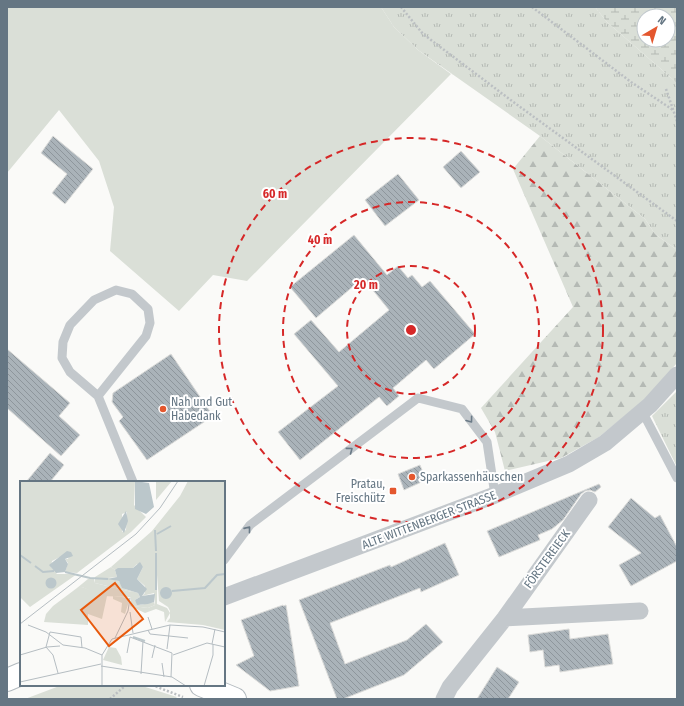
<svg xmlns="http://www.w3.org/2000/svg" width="684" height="706" viewBox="0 0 684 706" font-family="'Fira Sans Condensed',sans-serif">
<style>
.grass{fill:url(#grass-tufts)}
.forest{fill:url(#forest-firs)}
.wetland{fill:url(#wetland-marsh);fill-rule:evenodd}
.green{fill:#dadfd7}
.building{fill:url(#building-back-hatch);stroke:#dcdcda}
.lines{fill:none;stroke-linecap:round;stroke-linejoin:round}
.secondary-casing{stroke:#b3babf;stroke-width:24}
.path{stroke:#bbbfc2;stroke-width:2.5;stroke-dasharray:2 2;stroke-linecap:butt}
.lane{stroke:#c3c8cc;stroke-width:9}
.street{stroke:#c3c8cc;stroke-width:17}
.secondary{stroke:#fff;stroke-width:22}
.oneway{stroke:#6a7a87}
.ring{fill:none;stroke:#d62828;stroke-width:2;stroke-dasharray:7 5}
.poi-dot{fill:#e4572e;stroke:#fff;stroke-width:1.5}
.labels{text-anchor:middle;stroke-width:4;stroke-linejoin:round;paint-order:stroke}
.poi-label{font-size:12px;fill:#657683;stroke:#fff;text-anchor:start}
.street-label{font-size:12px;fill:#657683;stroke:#fff}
.inset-river{fill:none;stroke:#bbc7cb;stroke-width:2}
.inset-road{fill:none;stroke:#b5bdc2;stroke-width:1}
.view{fill:#e8590c;fill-opacity:0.15;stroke:#e8590c;stroke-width:2}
.inset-edge{fill:none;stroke:#657683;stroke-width:2}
.centre{fill:#d62828;stroke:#fff;stroke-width:2}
.ring-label{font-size:12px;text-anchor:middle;font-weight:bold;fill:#d62828;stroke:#fff;stroke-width:4;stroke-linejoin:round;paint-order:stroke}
</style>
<defs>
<pattern id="grass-tufts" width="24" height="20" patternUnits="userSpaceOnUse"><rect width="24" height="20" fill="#dadfd7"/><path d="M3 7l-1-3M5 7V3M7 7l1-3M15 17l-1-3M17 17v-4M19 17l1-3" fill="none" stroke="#b4b9b4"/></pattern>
<pattern id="forest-firs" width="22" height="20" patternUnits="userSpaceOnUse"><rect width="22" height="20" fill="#dadfd7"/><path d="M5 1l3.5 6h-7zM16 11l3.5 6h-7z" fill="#b4b9b4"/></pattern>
<pattern id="wetland-marsh" width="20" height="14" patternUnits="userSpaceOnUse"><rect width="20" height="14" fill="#dadfd7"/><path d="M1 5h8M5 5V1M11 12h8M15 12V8" fill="none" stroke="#b4b9b4"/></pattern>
<pattern id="building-back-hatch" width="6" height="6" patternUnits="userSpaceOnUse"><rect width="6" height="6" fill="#aab3b9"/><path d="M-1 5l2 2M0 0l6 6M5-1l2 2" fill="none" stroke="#8e969c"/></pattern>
</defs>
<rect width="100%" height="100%" fill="#fafaf8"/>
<path class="grass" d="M381,7H595L607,22L677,83V250L655,234L645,219L540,136L418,50L394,27Z
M677,391V467L652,416Z"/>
<path class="forest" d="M540,136L645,219L655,234L677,250V363L644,400L599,437L561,458L505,471L495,432L481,408L573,307L513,169Z"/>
<path class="wetland" d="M595,7H677V83L607,22ZM644,16H668V40H644Z"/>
<path class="green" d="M7,7H381L394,27L418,50L451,74L247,281L213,275L179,311L110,251L114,207L99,161L59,110L7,173Z
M62,685H139L177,697L175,699H25Z"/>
<path class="building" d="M53,136L93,169L65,204L52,193L67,174L41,153Z
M461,151L480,172L461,188L443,167Z
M398,174L419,200L385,226L365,200Z
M354,235L387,275L398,266L408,278L412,275L422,287L430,281L475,334L434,369L426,360L393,388L399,396L387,406L379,397L300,460L278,432L338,386L294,334L311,320L339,352L389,310L363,278L316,318L290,287Z
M7,349L70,403L59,416L80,435L61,456L7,408Z
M171,354L213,416L147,460L119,421L123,417L112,402L113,393Z
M50,453L64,465L50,482H26Z
M420,465L426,480L404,490L398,474Z
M599,484L601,487L595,492L590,490L585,491L581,494L563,520L552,529L538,535L540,540L499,557L487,531Z
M631,498L655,518L660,515L677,547V561L631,586L619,565L641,553L608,527Z
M445,543L459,575L421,592L420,588L330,623L345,664L407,640L426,624L443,642L404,675L343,699H337L299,600L390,565L391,567Z
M283,605V606L286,605L299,686L270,691L236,665L254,656L241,620Z
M569,629L570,639L608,634L613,664L560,672L559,665L545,667L543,650L530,652L528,635Z
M497,667L519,682L508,699H477Z"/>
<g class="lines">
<g class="secondary-casing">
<path id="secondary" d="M7,680L21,674
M201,685L235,699"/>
</g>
<path class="path" d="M401,7L423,34L512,101L677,221
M532,7L631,82L673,110
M666,89L677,121
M152,685L183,697
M110,699L126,685"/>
<path class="lane" d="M98,396L146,336L150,323L148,309L132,294L116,290L94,300L70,325L63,342L62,358L70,372L98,396L133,482
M642,411L677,478
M224,560L250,525L418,398L462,409L487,442L495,495"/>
<path class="street" d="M224,597L495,495L569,464L605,443L650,405L677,375
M505,618L640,611
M444,699L450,687L505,618L589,500"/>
<use href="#secondary" class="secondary"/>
</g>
<defs><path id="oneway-chevron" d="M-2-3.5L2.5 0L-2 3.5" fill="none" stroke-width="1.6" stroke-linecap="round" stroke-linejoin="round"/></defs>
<g class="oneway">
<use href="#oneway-chevron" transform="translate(470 420) rotate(53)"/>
<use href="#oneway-chevron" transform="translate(350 450) rotate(-37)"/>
<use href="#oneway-chevron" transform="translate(248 529) rotate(-51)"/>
</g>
<g class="ring">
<circle cx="411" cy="330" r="64"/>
<circle cx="411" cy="330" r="128"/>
<circle cx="411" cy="330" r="192"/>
</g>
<g class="poi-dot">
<circle cx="163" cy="409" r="4"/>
<circle cx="412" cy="477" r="4"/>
<rect x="389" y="487" width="8" height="8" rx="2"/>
</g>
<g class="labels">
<g class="poi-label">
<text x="171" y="406">Nah und Gut<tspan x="171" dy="14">Habedank</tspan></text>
<text x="420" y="481">Sparkassenhäuschen</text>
<text x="385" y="488" text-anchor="end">Pratau,<tspan x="385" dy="14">Freischütz</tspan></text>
</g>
<g class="street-label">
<text transform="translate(429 520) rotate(-21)" y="4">ALTE WITTENBERGER STRASSE</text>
<text transform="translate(547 559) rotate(-54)" y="4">FÖRSTEREIECK</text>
</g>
</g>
<g transform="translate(20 481)">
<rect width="205" height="205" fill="#fafaf8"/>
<path d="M0,0H115L114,24L126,36L111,51L57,92L45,91L48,82L45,78H48L50,71L32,80L31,86L37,93H57L10,126L0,116ZM107,31L106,49L102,51V33ZM136,0H152L136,19ZM168,0H205V149L183,144L147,141L150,137V130L148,126L139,120L137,94V123L147,127L150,132L145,141L144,131L136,128L125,132L110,125L111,117L109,116L82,115L62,106L59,109L57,107L68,98H74L75,102L112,111L113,125L128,127L135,124L134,112L122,115L125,112V105L117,98L123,86L117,83L113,87L95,89L91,86L132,50L160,15Z" fill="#dadfd7" fill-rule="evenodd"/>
<path d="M93,115L110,117L105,133L101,131L102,122L93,118Z" fill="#dadfd7"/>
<path d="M91,86L95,89L97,96L88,97L99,100L105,108L118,112L120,116L115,119L120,124L134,121L135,124L128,127L112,125V111L75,102V96Z" fill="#dadfd7"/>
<path d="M89,166L96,167L101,176L102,184L83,179Z" fill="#dadfd7"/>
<path d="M62,106L87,115L82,138L68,133V144L24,141L26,133L33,125L57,107Z" fill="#dadfd7"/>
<path d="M115,0L129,2L134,26L126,33L115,28ZM106,30L108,40L104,52L98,43ZM47,70L51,71L53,75L45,78L48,83L45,91L36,92L29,84ZM120,81L123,86L117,98L127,108L122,115L135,113L134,121L128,123L117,124L115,119L120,116L118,112L102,107L99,100L87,98L97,96L95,89L98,87H113ZM25.5 102a5.5 5.5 0 1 1 11 0a5.5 5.5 0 1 1-11 0ZM140 112a6 6 0 1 1 12 0a6 6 0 1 1-12 0Z" fill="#bbc7cb"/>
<path class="inset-river" d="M135,49L136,70M137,53L151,45M136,72V109M0,74L11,82M15,85L23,91L34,90M45,91L70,97L88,98M152,110L185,107L197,94L205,93M113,156L125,160"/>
<path class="inset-road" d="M110,131L113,152M128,136L132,148M0,143L116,53L140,27L158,0M8,144L26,151L43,164L65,167L82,174M128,149L130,153L168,157M110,156L152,172L151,196M95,157L108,130L110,117M192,163L195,148M26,166L30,151L61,156L62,167M26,166L33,174L38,192M147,168L150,144M107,172L110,156M0,174L27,166L40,165M153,174L187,162L205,166M132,177L135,164M142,182L144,196M81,185L152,196L166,205M121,193L123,160M0,201L81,183M82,205V174L92,158L150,144L183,146L205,151M184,205L193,174V163"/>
<path class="view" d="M95,102L123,138L89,165L61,129Z"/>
<rect width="205" height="205" class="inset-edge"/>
</g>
<circle cx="411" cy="330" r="6" class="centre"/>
<g class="ring-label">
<text x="275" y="198">60 m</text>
<text x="320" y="244">40 m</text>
<text x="366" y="289">20 m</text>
</g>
<rect width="684" height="706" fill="none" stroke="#657683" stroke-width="16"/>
<g transform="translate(656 28) rotate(38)"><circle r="19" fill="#ffffff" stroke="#c1c8cd"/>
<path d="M0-3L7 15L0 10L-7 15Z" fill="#e4572e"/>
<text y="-6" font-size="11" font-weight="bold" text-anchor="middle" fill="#657683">N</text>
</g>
</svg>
